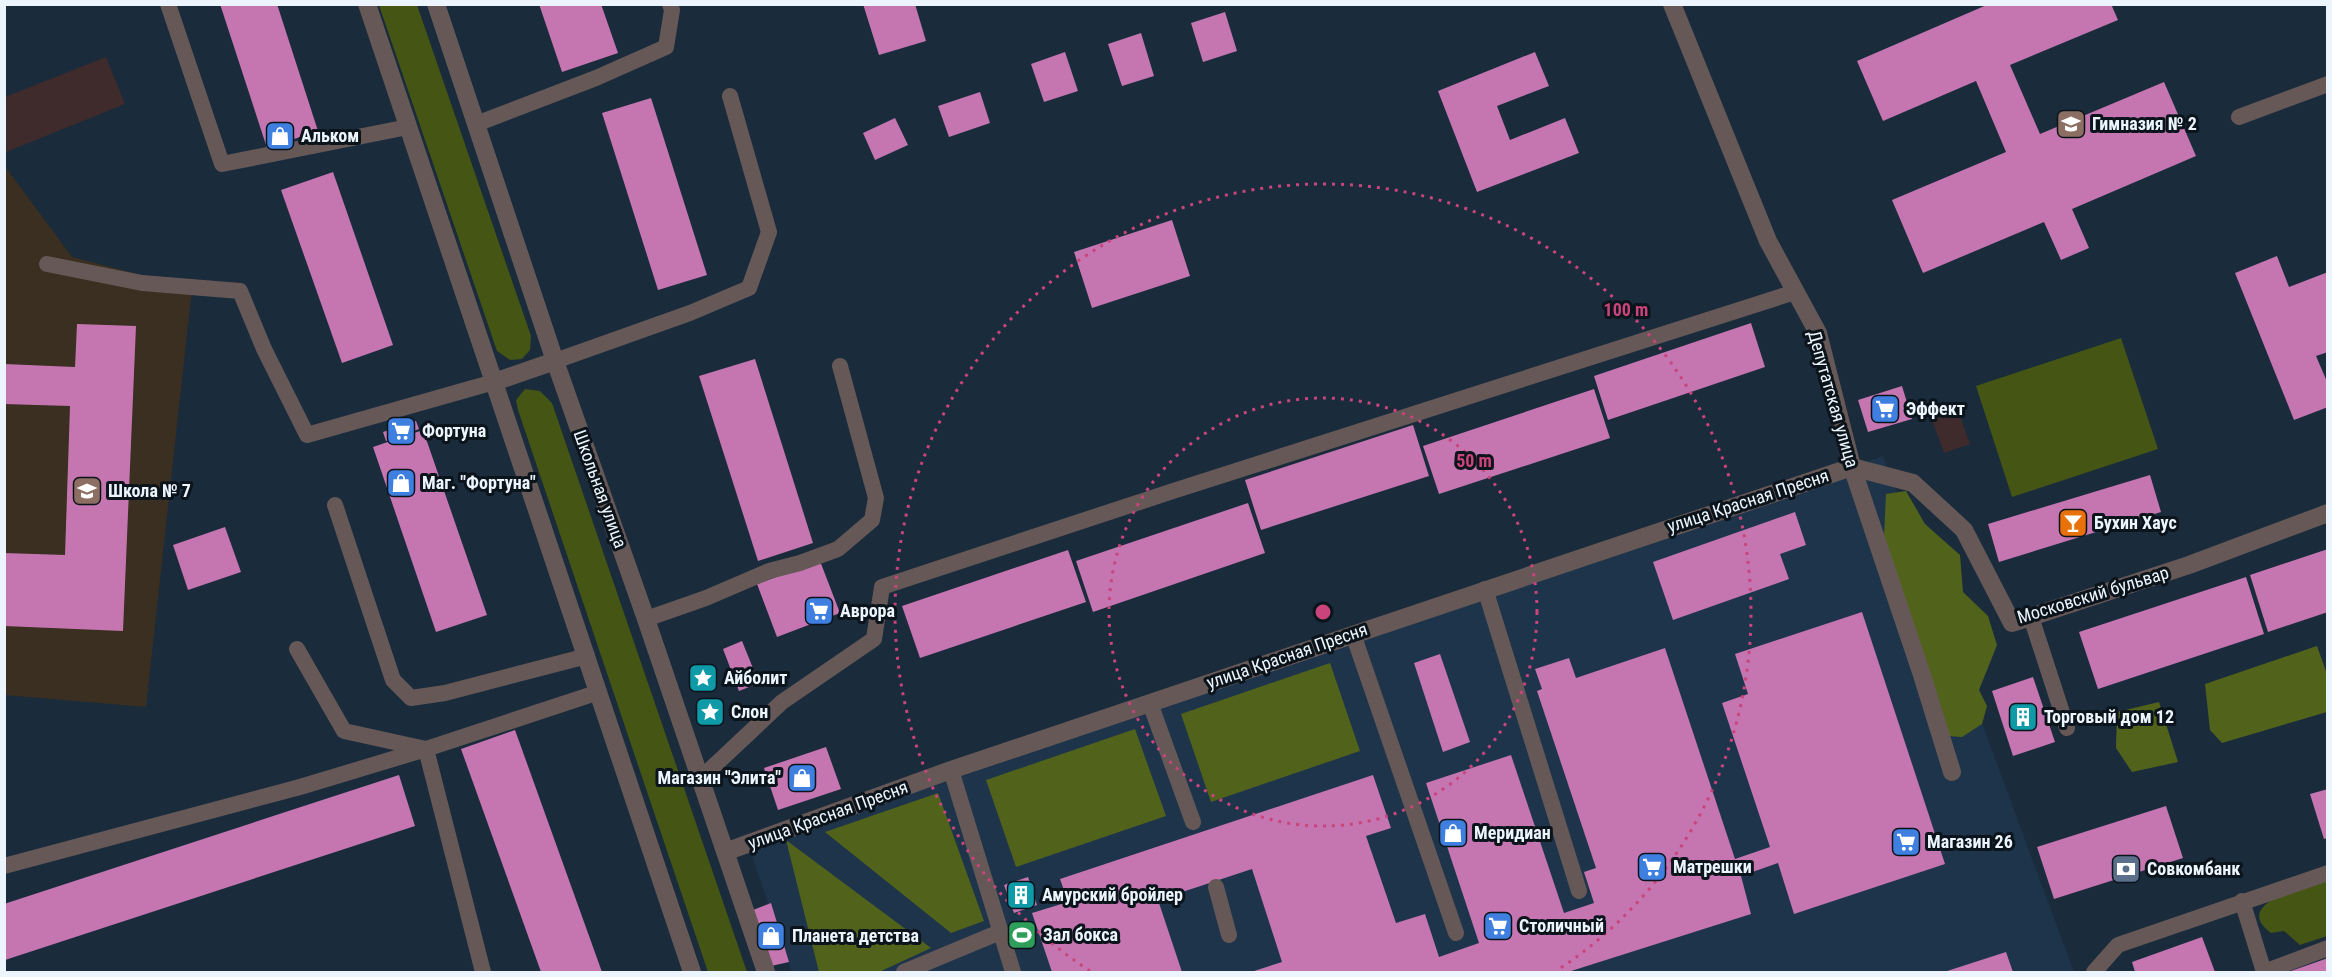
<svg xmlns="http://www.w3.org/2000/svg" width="2332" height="977" viewBox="0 0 2332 977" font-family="'Roboto Condensed',sans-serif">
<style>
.built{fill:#1e344b}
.industrial{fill:#3f2b2c}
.education{fill:#3a2f20}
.green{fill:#455513}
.forest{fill:#51631b}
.building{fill:#c576b1}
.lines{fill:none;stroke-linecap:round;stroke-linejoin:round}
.service{stroke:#655857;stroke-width:16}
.minor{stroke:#655857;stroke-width:18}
.ring{fill:none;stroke:#ca447c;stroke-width:3;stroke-dasharray:3 6}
.labels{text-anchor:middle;stroke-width:6;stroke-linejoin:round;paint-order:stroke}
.poi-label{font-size:18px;font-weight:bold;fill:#ecf5fe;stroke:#0b131b;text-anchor:start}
.street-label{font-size:18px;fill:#ecf5fe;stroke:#0b131b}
.centre{fill:#ca447c;stroke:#0b131b;stroke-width:3}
.ring-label{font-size:18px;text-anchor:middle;font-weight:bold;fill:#ca447c;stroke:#0b131b;stroke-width:6;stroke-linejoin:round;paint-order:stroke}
</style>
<rect width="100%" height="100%" fill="#1a2b3c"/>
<path class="built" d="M1883,456L2074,972H792L750,850Z"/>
<path class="industrial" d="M106,57L125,104L6,152L5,97Z
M1958,411L1970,444L1944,453L1932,420Z"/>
<path class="education" d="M4,165L72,257L192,288L146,707L5,695Z"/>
<path class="green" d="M379,5H417L531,336L530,350L522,359L510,360L497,351Z
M2121,338L2158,449L2012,497L1976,386Z
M525,389L540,391L552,403L747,972H708L518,410L516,400Z
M2327,879V936L2300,945L2284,931L2271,933C2230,903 2308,886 2327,879Z"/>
<path class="forest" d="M1906,491L1925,524L1960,555L1963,592L1988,616L1997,645L1979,690L1987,706L1982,724L1962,737L1948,736L1884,537L1886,494Z
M2317,646L2327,674V712L2222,743L2210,730L2205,684Z
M1330,663L1360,751L1211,802L1181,714Z
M2159,702L2178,762L2132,772L2116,748L2117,712Z
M1135,729L1166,816L1016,867L986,780Z
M938,793L984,921L951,933L825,832Z
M786,840L931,948L879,972H819Z"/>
<path class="building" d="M220,4H277L318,131L267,148Z
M539,4H601L618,53L562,72Z
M863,4H915L926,41L879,55Z
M1989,4H2111L2118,20L2010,65L2040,134L2164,82L2196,156L2072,209L2089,248L2061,260L2044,222L1923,273L1892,200L2006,152L1976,81L1883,121L1857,61Z
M1225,12L1237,51L1203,62L1191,23Z
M1141,33L1154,76L1122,86L1108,44Z
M1065,52L1078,91L1044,102L1031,64Z
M1535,52L1549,86L1497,106L1510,140L1565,118L1579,153L1477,192L1438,91Z
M980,92L990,123L949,137L938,106Z
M651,98L707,275L658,290L602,113Z
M895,118L908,145L875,160L863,133Z
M333,172L393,345L342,363L281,190Z
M1172,220L1190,276L1092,308L1074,252Z
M2277,256L2289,287L2328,272V352L2316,356L2328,384V407L2294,420L2235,273Z
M1751,323L1765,367L1608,420L1594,376Z
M77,324L136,326L123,631L4,626V553L65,555L70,406L4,404V364L75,367Z
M755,359L813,543L758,561L699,376Z
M1902,386L1912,419L1868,432L1858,400Z
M1594,389L1610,438L1439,494L1423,446Z
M416,421L419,429L386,441L383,432Z
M1413,425L1429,476L1261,530L1245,480Z
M423,430L487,615L436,632L373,447Z
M2150,475L2161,512L1999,562L1988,524Z
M1248,503L1265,553L1093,612L1076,561Z
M1795,512L1806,545L1780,554L1789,579L1673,620L1653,562Z
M225,527L241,572L188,590L173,545Z
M2328,549V612L2268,632L2250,575Z
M1068,550L1086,602L920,658L902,606Z
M820,561L840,613L777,637L757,584Z
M2246,577L2264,634L2098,689L2079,632Z
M1862,612L1945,864L1794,914L1778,863L1741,876L1751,914L1568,972H1251L1282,962L1252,869L1158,900L1182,972H1052L1032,913L1068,902L1060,879L1373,775L1391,828L1366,836L1396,923L1425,914L1439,957L1479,943L1426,783L1511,755L1564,913L1594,903L1584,872L1596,868L1537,691L1542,689L1535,669L1569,658L1576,678L1665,648L1735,859L1770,847L1722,703L1748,694L1735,654Z
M742,641L759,683L739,691L723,649Z
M1440,654L1470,742L1443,752L1414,663Z
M2033,677L2055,742L2013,756L1992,691Z
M515,730L602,972H541L461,749Z
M826,747L841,789L778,810L764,768Z
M399,775L415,826L5,960L4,904Z
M2328,789V838L2324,839L2310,794Z
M2166,806L2183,858L2054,899L2037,847Z
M1028,877L1037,905L1014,913L1004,885Z
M771,903L789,962L771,966L753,910Z
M2202,937L2215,972H2135L2132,962Z
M2006,952L2013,972H1944Z
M2328,958V972H2288Z"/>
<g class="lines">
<path class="service" d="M168,4L222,164L408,127
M2239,117L2328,84
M476,124L596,78L666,47L672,10L670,4
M47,264L142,283L240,291L264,349L307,435L494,382
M555,361L690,313L749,288L769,232L730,96
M335,505L393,680L411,698L445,693L587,656
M1485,589L1579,891
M2031,617L2067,728
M646,619L706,598L769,571L800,563L838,549L872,520L876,498L840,366
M1353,634L1456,933
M297,649L344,731L426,749L483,972
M1150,703L1193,822
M951,770L1013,972
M700,779L782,702L874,639L882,587L1170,492L1795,292
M4,866L300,787L426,749L599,692
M1216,887L1229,935
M2242,901L2264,972
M904,972L1000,932
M2094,972L2118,945L2328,873
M2264,972L2328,948"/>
<path class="minor" d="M367,4L692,972
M436,4L555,361L646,619L766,972
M1672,4L1768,241L1818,333L1852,467L1922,675L1952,772
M494,382L555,361
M725,852L951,770L1852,467L1913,483L1964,530L2012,623L2189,565L2328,513"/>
</g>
<g class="ring">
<circle cx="1323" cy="612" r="214"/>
<path d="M1090 971A428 428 0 1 1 1556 971"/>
</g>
<defs>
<g id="school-square" transform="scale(1.5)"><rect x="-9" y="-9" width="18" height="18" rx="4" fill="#8d6e63" stroke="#0b131b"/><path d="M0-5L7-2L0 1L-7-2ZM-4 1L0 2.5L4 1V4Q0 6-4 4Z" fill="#fff"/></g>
<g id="shop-square" transform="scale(1.5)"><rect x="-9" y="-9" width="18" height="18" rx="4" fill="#3f7fe0" stroke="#0b131b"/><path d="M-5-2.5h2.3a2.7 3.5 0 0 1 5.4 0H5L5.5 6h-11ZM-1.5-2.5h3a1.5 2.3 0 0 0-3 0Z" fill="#fff"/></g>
<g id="supermarket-square" transform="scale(1.5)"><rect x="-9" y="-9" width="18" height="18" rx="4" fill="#3f7fe0" stroke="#0b131b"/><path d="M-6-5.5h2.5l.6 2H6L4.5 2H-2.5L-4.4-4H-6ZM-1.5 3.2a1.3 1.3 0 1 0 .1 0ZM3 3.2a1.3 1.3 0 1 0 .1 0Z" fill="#fff"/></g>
<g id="bar-square" transform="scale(1.5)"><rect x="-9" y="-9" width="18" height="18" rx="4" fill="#e8710a" stroke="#0b131b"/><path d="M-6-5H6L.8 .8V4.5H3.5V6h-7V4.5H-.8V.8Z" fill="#fff"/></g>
<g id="sight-square" transform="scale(1.5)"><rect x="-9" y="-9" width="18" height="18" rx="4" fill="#0f9aa8" stroke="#0b131b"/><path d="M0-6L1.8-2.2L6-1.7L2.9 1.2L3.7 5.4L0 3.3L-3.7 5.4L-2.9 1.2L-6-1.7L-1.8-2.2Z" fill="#fff"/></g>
<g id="building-square" transform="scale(1.5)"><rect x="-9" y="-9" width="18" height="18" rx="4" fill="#0f9aa8" stroke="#0b131b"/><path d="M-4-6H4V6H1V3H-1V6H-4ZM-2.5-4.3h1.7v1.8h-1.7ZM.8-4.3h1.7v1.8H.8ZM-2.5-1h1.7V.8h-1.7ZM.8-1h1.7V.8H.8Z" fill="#fff"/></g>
<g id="bank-square" transform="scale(1.5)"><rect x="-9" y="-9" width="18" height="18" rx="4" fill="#5c6f8a" stroke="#0b131b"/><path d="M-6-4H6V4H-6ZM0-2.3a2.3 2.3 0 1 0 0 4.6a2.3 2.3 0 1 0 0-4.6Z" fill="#fff"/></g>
<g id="stadium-square" transform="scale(1.5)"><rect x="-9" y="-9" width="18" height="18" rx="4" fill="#2e9e5b" stroke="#0b131b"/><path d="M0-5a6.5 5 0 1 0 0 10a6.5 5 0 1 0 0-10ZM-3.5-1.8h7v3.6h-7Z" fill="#fff"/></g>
</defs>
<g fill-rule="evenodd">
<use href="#school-square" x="2071" y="124"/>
<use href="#shop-square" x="280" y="136"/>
<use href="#supermarket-square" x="1885" y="409"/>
<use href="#supermarket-square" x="401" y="431"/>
<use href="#shop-square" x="401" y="483"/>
<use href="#school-square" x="87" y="491"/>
<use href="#bar-square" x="2073" y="523"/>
<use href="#supermarket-square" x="819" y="611"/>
<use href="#sight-square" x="703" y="678"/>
<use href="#sight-square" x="710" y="712"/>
<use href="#building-square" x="2023" y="717"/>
<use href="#shop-square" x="802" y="778"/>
<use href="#shop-square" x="1453" y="833"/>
<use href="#supermarket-square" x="1906" y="842"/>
<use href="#supermarket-square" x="1652" y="867"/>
<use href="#bank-square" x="2126" y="869"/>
<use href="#building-square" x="1021" y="895"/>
<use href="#supermarket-square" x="1498" y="926"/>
<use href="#stadium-square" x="1022" y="935"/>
<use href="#shop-square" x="771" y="936"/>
</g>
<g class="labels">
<g class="poi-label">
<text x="2092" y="130">Гимназия № 2</text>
<text x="301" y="142">Альком</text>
<text x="1906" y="415">Эффект</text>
<text x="422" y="437">Фортуна</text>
<text x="422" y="489">Маг. "Фортуна"</text>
<text x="108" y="497">Школа № 7</text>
<text x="2094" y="529">Бухин Хаус</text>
<text x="840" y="617">Аврора</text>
<text x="724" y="684">Айболит</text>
<text x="731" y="718">Слон</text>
<text x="2044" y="723">Торговый дом 12</text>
<text x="781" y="784" text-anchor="end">Магазин "Элита"</text>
<text x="1474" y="839">Меридиан</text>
<text x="1927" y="848">Магазин 26</text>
<text x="1673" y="873">Матрешки</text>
<text x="2147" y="875">Совкомбанк</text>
<text x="1042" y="901">Амурский бройлер</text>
<text x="1519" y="932">Столичный</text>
<text x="1043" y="941">Зал бокса</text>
<text x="792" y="942">Планета детства</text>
</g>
<g class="street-label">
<text transform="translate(1833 399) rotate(74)" y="6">Депутатская улица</text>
<text transform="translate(600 489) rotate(70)" y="6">Школьная улица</text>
<text transform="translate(1748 501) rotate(-18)" y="6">улица Красная Пресня</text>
<text transform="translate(2093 595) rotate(-17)" y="6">Московский бульвар</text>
<text transform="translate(1287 656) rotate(-19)" y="6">улица Красная Пресня</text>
<text transform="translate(828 815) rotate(-20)" y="6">улица Красная Пресня</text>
</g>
</g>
<circle cx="1323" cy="612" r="9" class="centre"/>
<g class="ring-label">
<text x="1626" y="316">100 m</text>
<text x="1474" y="467">50 m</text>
</g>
<rect width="2332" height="977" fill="none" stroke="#ecf5fe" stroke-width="12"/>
</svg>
